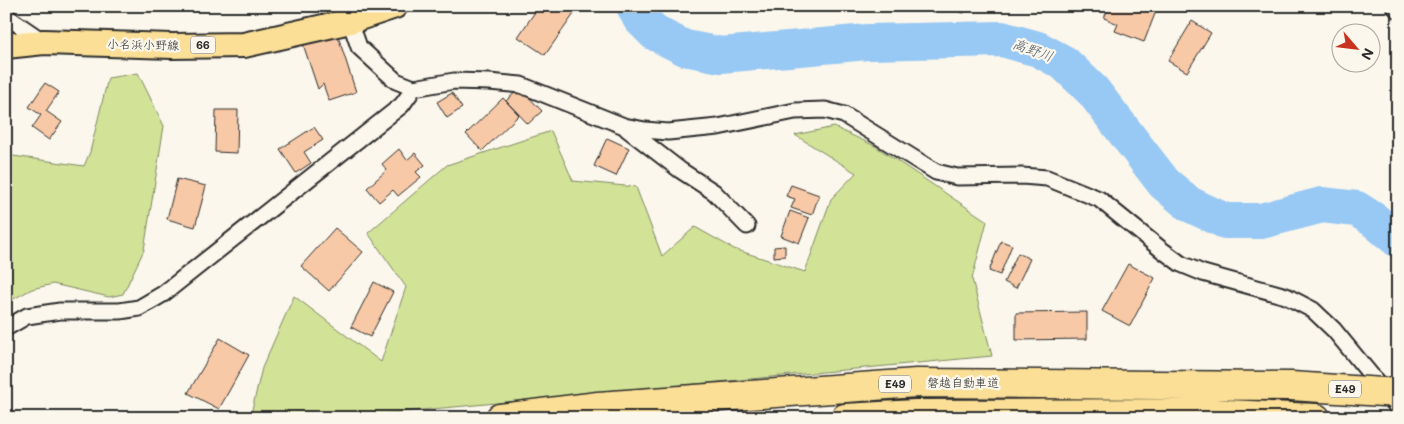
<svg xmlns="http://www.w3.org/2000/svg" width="1404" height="424" viewBox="0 0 1404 424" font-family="Mali,'Klee One',sans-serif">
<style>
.green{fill:#d2e398;stroke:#7e8762}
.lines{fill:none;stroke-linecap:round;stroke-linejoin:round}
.river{stroke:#98c8f4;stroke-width:36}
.building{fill:#f8c9a7;stroke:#2b2b2b}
.street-casing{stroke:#2b2b2b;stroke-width:19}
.primary-casing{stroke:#2b2b2b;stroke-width:28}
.highway-casing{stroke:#2b2b2b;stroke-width:31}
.street{stroke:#fbf7ec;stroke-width:15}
.primary{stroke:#fbdf96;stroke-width:24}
.highway{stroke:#fbdf96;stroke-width:28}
.highway-bridge-casing{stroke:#2b2b2b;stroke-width:31;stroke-linecap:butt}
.highway-bridge{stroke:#fbdf96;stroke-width:28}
.labels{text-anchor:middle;stroke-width:4.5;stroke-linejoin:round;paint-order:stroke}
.shield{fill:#fbf7ec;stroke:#696865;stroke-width:1}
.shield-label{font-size:11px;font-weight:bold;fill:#2b2b2b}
.street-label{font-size:12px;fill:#2b2b2b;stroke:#fbf7ec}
.water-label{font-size:14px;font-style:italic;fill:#4c5a67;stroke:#fbf7ec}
</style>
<rect width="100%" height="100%" fill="#fbf7ec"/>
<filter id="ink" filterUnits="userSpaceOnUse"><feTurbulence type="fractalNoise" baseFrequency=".02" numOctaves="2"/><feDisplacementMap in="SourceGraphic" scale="10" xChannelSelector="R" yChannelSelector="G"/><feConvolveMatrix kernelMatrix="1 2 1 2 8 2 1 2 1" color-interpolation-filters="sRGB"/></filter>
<g filter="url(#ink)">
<path class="green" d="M138,73L164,126L144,250L123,294L109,297L53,284L32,289L6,303V155L84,166L90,152L108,78Z
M834,127L875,146L987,221L972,279L992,356L338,418H250L262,368L294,296L381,362L406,287L368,233L447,165L551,131L573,181L636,187L662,256L695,227L734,249L805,272L831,199L856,173L795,135Z"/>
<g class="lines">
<path class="river" d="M634,6L640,18L655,33L685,48L721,55L868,42L1002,39L1038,49L1064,63L1093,91L1164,183L1189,204L1225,221H1261L1322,205L1357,209L1374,220L1398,240"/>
</g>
<path class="building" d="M539,6H570L576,11L545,55L518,37Z
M953,6H966L964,13L952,10Z
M1109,6H1158L1144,42L1115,31L1118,24L1104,18Z
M1192,21L1211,33L1187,72L1168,61Z
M337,33L356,92L329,101L323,84L318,89L303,44Z
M45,83L59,92L46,111L62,122L49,140L32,128L41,115L29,107Z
M520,88L542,111L528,124L506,101Z
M452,93L462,108L447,118L437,102Z
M503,98L519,115L482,151L466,134Z
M216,110H238L237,153L215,152Z
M314,127L323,140L304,152L311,163L296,173L280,149Z
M607,138L629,148L616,176L594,166Z
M399,149L407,160L415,153L425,165L416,172L421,177L398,196L393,190L379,202L367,188L387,170L382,164Z
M177,179L206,186L195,227L167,219Z
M791,185L819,195L812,215L791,208L795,199L786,196Z
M790,211L809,218L799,243L781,236Z
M335,228L363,252L329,291L301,266Z
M1001,241L1012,245L1000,275L989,271Z
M785,246V256L774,257V247Z
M1018,253L1030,259L1016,288L1004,282Z
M1128,264L1155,278L1130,326L1102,311Z
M374,282L393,292L370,337L351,327Z
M1087,312V339L1016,340V313Z
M220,338L249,355L219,409L188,393Z"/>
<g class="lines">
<g class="street-casing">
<path id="street" d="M1394,6L1398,10
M6,16L44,42
M350,21L359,47L396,81L414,88L454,81L489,82L521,85L624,126L645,130L668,132L718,127L795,111L825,110L844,115L936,172L957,177L1022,176L1047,178L1099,199L1162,250L1181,264L1203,273L1286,296L1313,310L1334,330L1398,408
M627,129L680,170L714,192L747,226
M6,328L27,316L60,311H120L139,308L163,294L402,105L414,88"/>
</g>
<g class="primary-casing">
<path id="primary" d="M6,46L44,42L172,46L244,45L350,21L395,6"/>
</g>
<g class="highway-casing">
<path id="highway" d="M500,418L598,406L916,383L1291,386
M845,418L915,414L1204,413L1316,418"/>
</g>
<use href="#street" class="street"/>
<use href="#primary" class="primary"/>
<use href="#highway" class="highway"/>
<g class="highway-bridge-casing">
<path id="highway-bridge" d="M1291,386L1398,393"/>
</g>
<use href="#highway-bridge" class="highway-bridge"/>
</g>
</g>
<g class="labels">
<g class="shield">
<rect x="190.5" y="36.5" width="25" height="17" rx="4"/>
<rect x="879" y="375.5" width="32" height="17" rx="4"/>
<rect x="1329" y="380.5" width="32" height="17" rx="4"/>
</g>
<g class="shield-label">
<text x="203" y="49">66</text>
<text x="895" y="388">E49</text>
<text x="1345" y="393">E49</text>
</g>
<g class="street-label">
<text transform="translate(143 45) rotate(1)" y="4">小名浜小野線</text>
<text x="963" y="387">磐越自動車道</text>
</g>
<g class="water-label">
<text transform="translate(1033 50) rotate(20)" y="5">高野川</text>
</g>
</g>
<rect width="1404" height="424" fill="none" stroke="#fbf7ec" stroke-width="25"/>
<rect x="12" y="12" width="1379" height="399" fill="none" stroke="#2b2b2b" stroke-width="2" filter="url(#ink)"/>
<g transform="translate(1356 48) rotate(118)"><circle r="24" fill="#fbf7ec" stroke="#a8a59f"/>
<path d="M0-4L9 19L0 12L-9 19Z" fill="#c8321e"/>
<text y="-8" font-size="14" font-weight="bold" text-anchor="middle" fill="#2b2b2b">N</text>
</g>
</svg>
